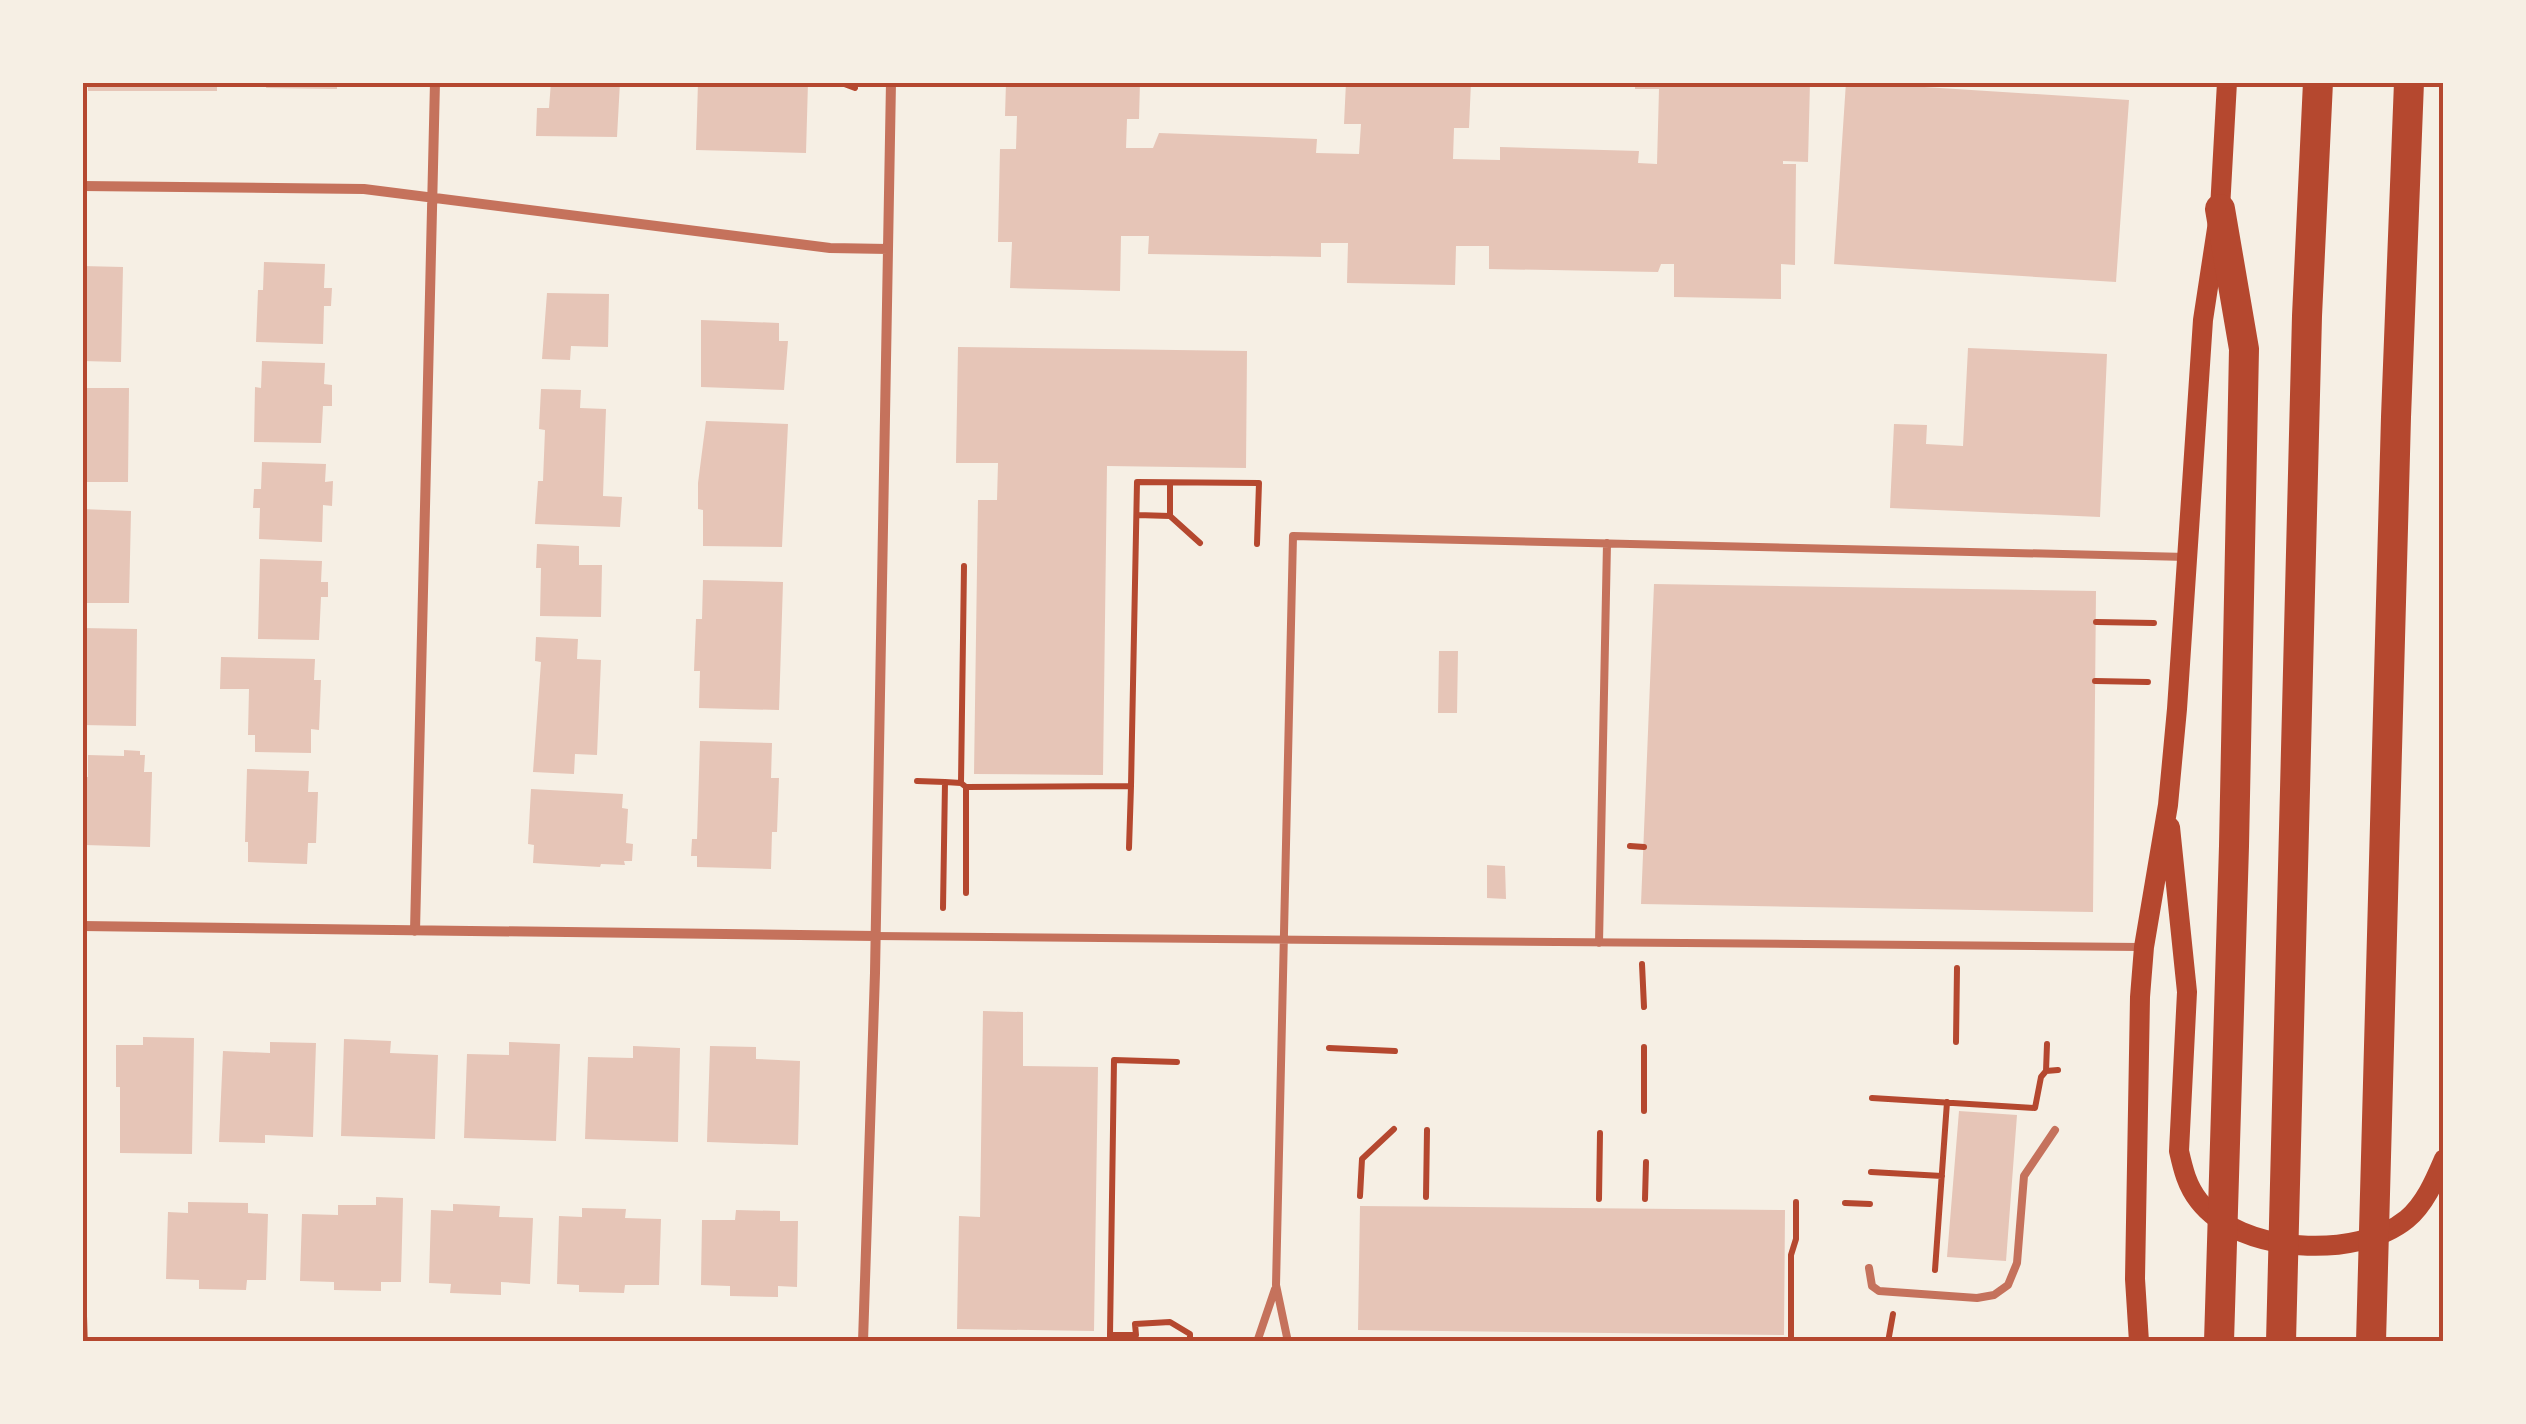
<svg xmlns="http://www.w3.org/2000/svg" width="2526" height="1424" viewBox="0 0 2526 1424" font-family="'Titillium Web',sans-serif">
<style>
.building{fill:#e6c5b7}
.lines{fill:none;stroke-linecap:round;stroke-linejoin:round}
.path{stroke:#b5482f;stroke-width:6}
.service{stroke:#c5725c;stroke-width:8}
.minor{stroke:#c5725c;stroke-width:10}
.secondary{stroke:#b5482f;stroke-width:20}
.motorway{stroke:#b5482f;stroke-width:30}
.neatline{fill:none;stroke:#b5482f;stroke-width:4}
</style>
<rect width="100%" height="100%" fill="#f6efe4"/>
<path class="building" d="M88,82H217V91H88Z
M267,82H337V89L266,88Z
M551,82H620L617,137L536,136L537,108H549Z
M698,82H808L806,153L696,150Z
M1006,82H1140L1139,119H1127L1126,148H1153L1159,133L1317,139L1316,153L1359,154L1361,124H1344L1346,82H1471L1469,128H1454L1453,159L1500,160V147L1639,151L1638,163L1657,164L1659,89H1635V82H1810L1808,162L1783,161V164H1796L1795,265L1781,264V299L1674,297V264H1661L1658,272L1489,269V246H1456L1455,285L1347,283L1348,243H1321V257L1148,254L1149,236H1121L1120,291L1010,288L1012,242H998L1000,149H1016L1017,116H1005Z
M1846,82L2129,100L2116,282L1834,264Z
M264,262L325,264L324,288H332L331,306H324L323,344L256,342L258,290H263Z
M82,266L123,267L121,362L82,361Z
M547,293L609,294L608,347L571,346L570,360L542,359Z
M701,320L779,323V341H788L784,390L701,387Z
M958,347L1247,351L1246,468L1107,466L1103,775L974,774L978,500H997L998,463H956Z
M1968,348L2107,354L2100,517L1890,508L1894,424L1927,425L1926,444L1963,446Z
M262,361L325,363L324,384L332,385V406H323L321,443L254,442L255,387L261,388Z
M82,388H129L128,482H82Z
M541,389L581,390L580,408L606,409L603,496L622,497L620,527L535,524L538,481H543L545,430L539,429Z
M706,421L788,424L782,547L703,546V510L698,509V483Z
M262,462L326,464L325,482L333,481L332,506L323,505L322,542L259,539L260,508H253L254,489H261Z
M82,509L131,511L129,603H82Z
M537,544L579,546V565H602L601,617L540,616L541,568H536Z
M260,559L322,561L321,582H328V597H321L319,640L258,639Z
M703,580L783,582L779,710L699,708L700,671H694L696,619H702Z
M1654,584L2096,591L2093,912L1641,904Z
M82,628L137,629L136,726L82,725Z
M536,637L578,639L577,659L601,660L597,755L575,754L574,774L533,772L541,662L535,661Z
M1439,651H1458L1457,713H1438Z
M221,657L315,659L314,680H321L319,730L311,729V753L255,752V735H248L249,689H220Z
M700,741L772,743L771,778H779L777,832H772L771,869L697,867V856H691L692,839H697Z
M124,750L140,751V755H145L144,772H152L150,847L85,845L82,777H88V755L124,756Z
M247,769L309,771L308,792H318L316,843H308L307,864L248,862V842H245Z
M531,789L623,794L622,808L628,809L626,843L633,844L632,861H624L625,865L601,864L600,867L533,863L534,845L528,844Z
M1487,865L1505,866L1506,899L1487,898Z
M983,1011L1023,1012V1066L1098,1067L1094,1331L957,1329L959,1216L980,1217Z
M143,1037L194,1038L192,1154L120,1153V1087H116V1045H143Z
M344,1039L391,1041L390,1053L438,1055L435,1139L341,1136Z
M270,1042L316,1043L313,1137L265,1135V1143L219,1142L223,1051L270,1053Z
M509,1042L560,1044L556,1141L464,1138L467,1054L509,1055Z
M633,1046L680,1048L678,1142L585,1139L588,1057L633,1058Z
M710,1046L756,1047V1059L800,1061L798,1145L707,1142Z
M1959,1111L2017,1115L2006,1261L1947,1257Z
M376,1197L403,1198L401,1282H381V1291L334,1290V1282L300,1281L302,1214L338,1215V1205H376Z
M188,1202L248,1203V1213L268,1214L266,1280H247L246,1290L199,1289V1280L166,1279L168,1212L188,1213Z
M453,1204L500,1206L499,1217L533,1218L530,1284L501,1282V1295L450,1293L451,1284L429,1283L431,1210L453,1211Z
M1360,1206L1785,1210L1784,1335L1358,1330Z
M582,1208L626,1209L625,1218L661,1219L659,1285H625L624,1293L579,1292V1285L557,1284L559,1216L582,1217Z
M736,1210L780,1211V1221H798L797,1287L778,1286V1297L730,1296V1286L701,1285L702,1220H735Z"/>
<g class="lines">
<path class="path" d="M839,82L855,88
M1137,515L1170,516L1200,543
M1170,516V483
M2096,622L2154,623
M2095,681L2148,682
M917,781L945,782L943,908
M945,782L961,783L964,566
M961,783L966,787L1131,786L1129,848
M1131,786L1137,482L1259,483L1257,544
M966,787V893
M1630,846L1644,847
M1642,964L1644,1007
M1956,1042L1957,968
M1644,1047V1111
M1329,1048L1395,1051
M2046,1071L2058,1070
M1872,1098L2035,1108L2041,1077L2046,1071L2047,1044
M1871,1172L1942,1176
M1360,1196L1362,1159L1394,1129
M1426,1197L1427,1130
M1599,1199L1600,1133
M1645,1199L1646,1162
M1845,1203L1870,1204
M1935,1270L1947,1102
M1110,1335L1114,1060L1177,1062
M1110,1342V1335H1136L1135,1324L1170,1322L1190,1334V1342
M1791,1342V1255L1796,1239V1202
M1888,1342L1893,1314"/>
<path class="service" d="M875,936L2140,947
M1599,943L1607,543
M1869,1268L1872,1286L1879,1291L1977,1298L1994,1295L2008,1285L2017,1263L2024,1176L2055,1130
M1257,1342L1275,1289
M1288,1342L1276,1285L1293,536L2187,557"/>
<path class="minor" d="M82,186L364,189L830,248L888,249
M82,926L875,936
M415,931L435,82
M82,1316L83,1342
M863,1342L875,973L891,82"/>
<path class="secondary" d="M2170,827L2187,992L2179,1151C2183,1169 2187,1186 2199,1201C2240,1254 2357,1260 2407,1219C2425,1204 2435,1180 2444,1159
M2139,1342L2135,1279L2140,997L2144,947L2168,805L2177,709L2203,320L2220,209L2227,82"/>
<path class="motorway" d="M2219,1342L2234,846L2244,349L2220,209
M2281,1342L2307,316L2318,82
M2371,1342L2396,417L2409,82"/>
</g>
<rect width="2526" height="1424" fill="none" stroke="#f6efe4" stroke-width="170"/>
<rect x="85" y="85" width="2356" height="1254" class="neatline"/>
</svg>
